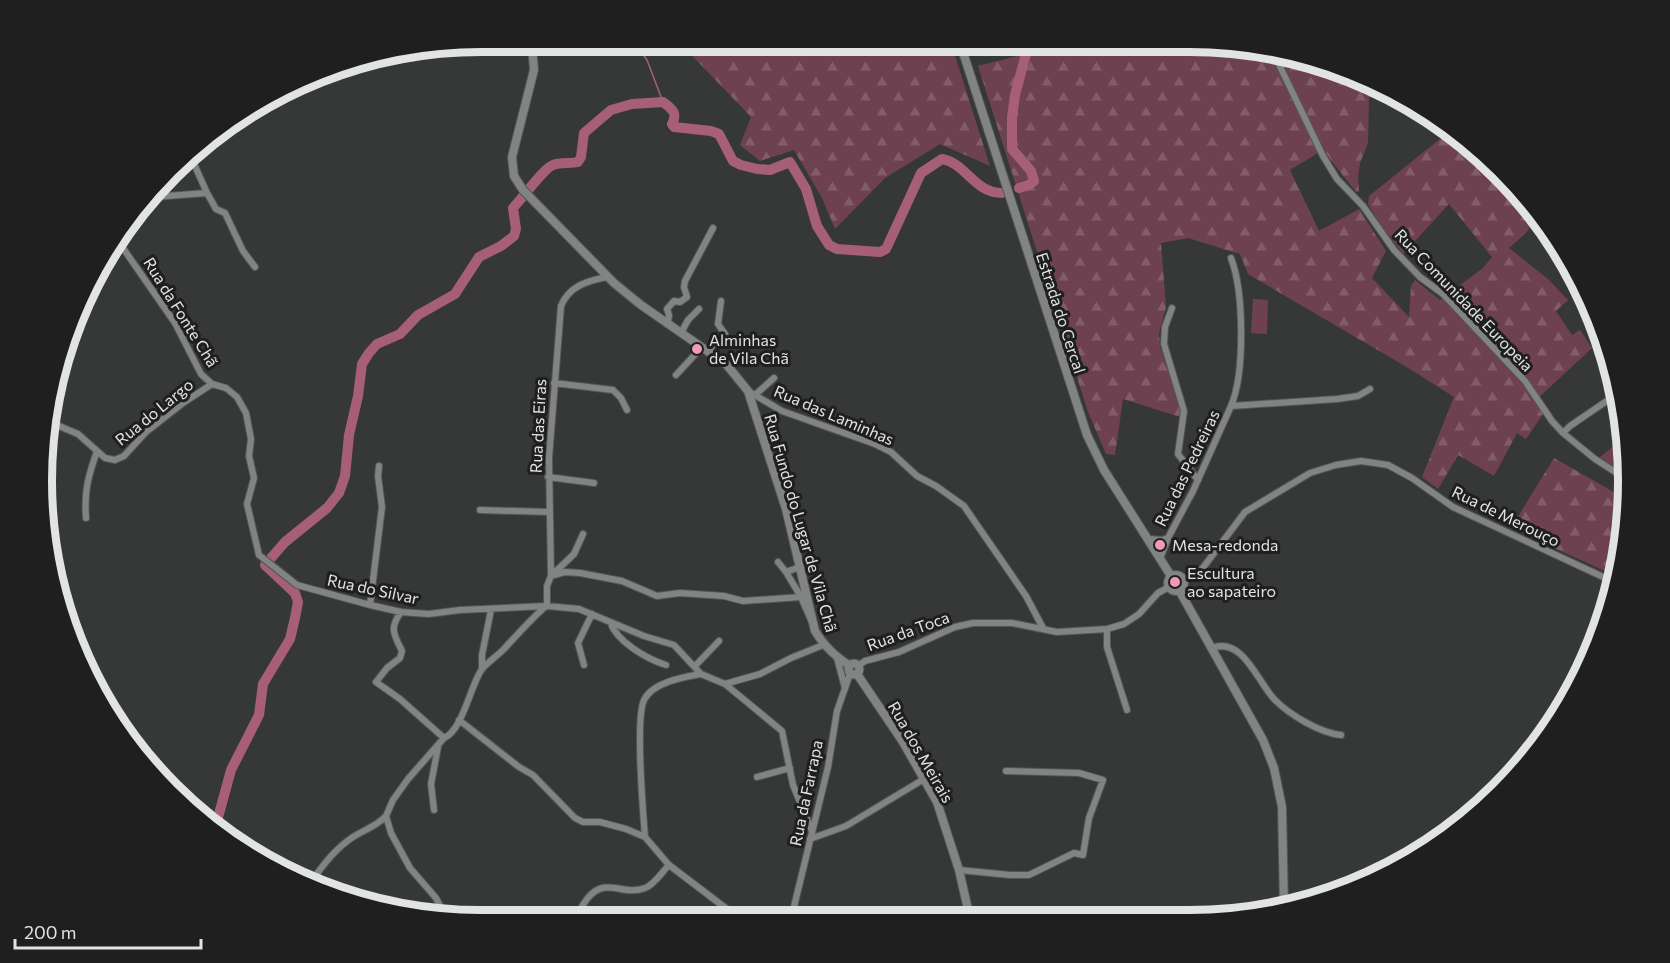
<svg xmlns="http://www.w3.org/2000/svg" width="1670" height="963" viewBox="0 0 1670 963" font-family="Commissioner,sans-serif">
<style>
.forest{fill:url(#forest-firs)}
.pitch{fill:#6e4151}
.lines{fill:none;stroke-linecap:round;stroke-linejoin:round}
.stream{stroke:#a75e79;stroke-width:1.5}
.river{stroke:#a75e79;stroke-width:10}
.minor-casing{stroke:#545655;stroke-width:8}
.tertiary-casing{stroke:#545655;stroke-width:10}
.minor{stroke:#818482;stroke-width:6}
.tertiary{stroke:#818482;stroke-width:8}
.poi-dot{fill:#ef9ab8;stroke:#1e1f1e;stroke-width:2}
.labels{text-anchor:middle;stroke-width:6;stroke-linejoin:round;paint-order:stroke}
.street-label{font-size:16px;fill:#e2e4e3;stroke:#1e1f1e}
.poi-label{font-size:16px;fill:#e2e4e3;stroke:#1e1f1e;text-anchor:start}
.rim{fill:none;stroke:#e2e4e3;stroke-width:8}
</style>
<defs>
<pattern id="forest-firs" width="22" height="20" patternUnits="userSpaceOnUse" patternTransform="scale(1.5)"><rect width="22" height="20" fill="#6e4151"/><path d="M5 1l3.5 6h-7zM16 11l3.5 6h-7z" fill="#825c6a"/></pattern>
</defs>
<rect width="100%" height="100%" fill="#353837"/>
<path class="forest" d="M679,42L951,43L990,166L940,144L885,178L835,229L822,198L794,150L760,161L740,145L751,117Z
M1046,43H1217L1329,65L1382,89L1369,98L1368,143L1360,163L1358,177L1359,192H1356L1323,150L1290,170L1319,231L1359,209L1386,251L1372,278L1409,317L1411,286L1415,280L1440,300L1483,268L1492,257L1449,204L1403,254L1379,223L1368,204L1369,196L1450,131L1479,151L1537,214L1527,232L1509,248L1549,280L1568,300L1556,311L1572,335L1580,330L1592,348L1535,401L1543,414L1526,439L1517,433L1494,476L1458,455L1438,489L1422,477L1454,397L1410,369L1248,274L1240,254L1188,238L1161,243L1166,307L1159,333L1160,346L1181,408L1180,417L1123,399L1115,455L1106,454L1088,412L978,66C994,61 1036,54 1046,43Z
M1625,437L1627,453L1626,474L1599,458Z
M1554,458L1626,499L1624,539L1616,576L1511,528Z"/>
<path class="pitch" d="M1253,299L1268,300L1267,334L1251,333Z"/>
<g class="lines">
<path class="stream" d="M634,42L647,60L663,102"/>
<path class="river" d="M1019,188L1029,185L1034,181L1031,171L1012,149V118L1015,95L1029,43
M216,825L231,770L259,715L263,684L290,639L295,618L298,602L295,593L265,565L285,542L327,508L339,493L345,476L349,435L358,396L362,364L369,353L377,344L400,334L418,315L455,294L479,257L501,246L514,236L516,229L513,208C522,199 544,168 553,165C561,162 570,164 578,162L581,157L584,133L611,110L632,104L663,102C672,109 678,113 672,124L674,127L711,131L719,134L733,161L741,165L757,169L770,170L790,162L806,189L817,226L829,245L837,249L880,252L886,249L921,173L942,159C966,163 974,193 1002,193"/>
<g class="minor-casing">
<path id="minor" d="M1274,54L1323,156L1337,179L1363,206L1394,250L1420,277L1443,294L1525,381L1552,421L1563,433L1595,459L1626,479
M207,193L216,209L225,213L243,251L255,267
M154,197L207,193L191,157
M116,238L175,323L201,374L212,384L226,388L237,397L246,413L251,439L249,456L254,478L247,504L259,555L297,585L370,605L401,612L429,614L460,610L547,606L579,609L644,636L674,645L701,674L725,684L760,674L791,658L823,645
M1231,258C1244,292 1245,373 1231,406
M1172,308L1165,327L1164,344L1184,411L1178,454L1198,480
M668,323L669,315L667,309L674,301L680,302L687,297L684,287L685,281L713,228
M681,333L688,320L699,309
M708,352L718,338L725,334L718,324L721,301
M676,375L701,348
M554,383L613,390L621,398L627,410
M748,391L782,411L875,444L891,452L917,476L936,486L964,506L1026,596L1043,628
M755,395L774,378
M52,423L78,434L105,458L115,460L124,456L146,432L183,403L212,384
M1563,433L1570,426L1617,394
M548,477L594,483
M480,510L548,512
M86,518C84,491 88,477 97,451
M1168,538L1193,491L1231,406L1337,399L1358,396L1370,389
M1149,539L1162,540L1168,538L1160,559
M778,562L786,572
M800,567L786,572L801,597
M552,575L574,554L583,534
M551,576L565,572L580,573L622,581L657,596L680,593L724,596L743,601L801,597L811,620
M1183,579L1193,576L1202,569L1245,512L1310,473L1336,465L1361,461L1388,465L1412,478L1453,507L1614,582
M370,605L382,507L378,476L379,466
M547,606V586L551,576L549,458L561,306C569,286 587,281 607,277
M401,612C389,628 394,635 402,651L400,658L387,668L376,682L400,699L444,738
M610,622C617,642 647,659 666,665
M1107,629V647L1127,710
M1212,648C1243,636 1258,683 1275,700C1290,715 1320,733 1341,735
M837,658L845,688
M584,665L578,643L592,614
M695,666L719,641
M858,666L865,661L899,652L955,627L973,623H1012L1057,632L1107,629L1124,624L1139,614L1158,593L1169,587
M482,669V655L491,610
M725,684L782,731L793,785L811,829
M459,720L519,767L533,775L575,818L583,822H600L626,829L645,837L669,865L740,919
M757,777L790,768
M434,810L431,784L438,747
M645,837C643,811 635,720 644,700C653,682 684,677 701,674
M810,839L846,826L924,779
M959,870L1010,875H1029L1074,853L1083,855L1089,818L1103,780L1079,773L1006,771
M310,884C321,867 336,848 353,837C364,830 377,826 386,816
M447,919L436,898L410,868L391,833L386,816L393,800L408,779L444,738C463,730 470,686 482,669C488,662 497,656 503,650C518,634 530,620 546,606
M791,919L828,767L837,711L850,674
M556,920L577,913
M575,920C578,912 582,906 587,899C606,875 622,897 645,888C654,885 662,872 669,865"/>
</g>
<g class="tertiary-casing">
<path id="tertiary" d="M528,42L532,47L534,70L512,157L514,176L523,190L614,283L641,305L726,364L748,391L786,509L815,631C825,647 835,656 850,666
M960,43L1087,435L1104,470L1171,576
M1168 583a8 8 0 1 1 16 0a8 8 0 1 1-16 0Z
M1179,590L1263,740L1274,768L1282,807L1284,908
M848.5 669a5.5 5.5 0 1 1 11 0a5.5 5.5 0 1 1-11 0Z
M857,674L903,742L937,802L959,870L970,918"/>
</g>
<use href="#minor" class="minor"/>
<use href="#tertiary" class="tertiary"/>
</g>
<g class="poi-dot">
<circle cx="697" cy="349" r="6"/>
<circle cx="1160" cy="545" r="6"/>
<circle cx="1175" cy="582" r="6"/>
</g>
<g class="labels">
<g class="street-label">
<text transform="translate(1464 300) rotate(46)" y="6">Rua Comunidade Europeia</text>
<text transform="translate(181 312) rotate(58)" y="6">Rua da Fonte Chã</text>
<text transform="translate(1061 313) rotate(72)" y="6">Estrada do Cercal</text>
<text transform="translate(154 412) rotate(-39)" y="6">Rua do Largo</text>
<text transform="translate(834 415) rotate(23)" y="6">Rua das Laminhas</text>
<text transform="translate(538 426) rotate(-87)" y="6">Rua das Eiras</text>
<text transform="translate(1187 468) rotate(-64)" y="6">Rua das Pedreiras</text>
<text transform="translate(1506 516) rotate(26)" y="6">Rua de Merouço</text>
<text transform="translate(801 523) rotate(74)" y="6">Rua Fundo do Lugar de Vila Chã</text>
<text transform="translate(373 589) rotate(12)" y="6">Rua do Silvar</text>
<text transform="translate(908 631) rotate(-20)" y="6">Rua da Toca</text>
<text transform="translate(921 752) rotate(60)" y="6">Rua dos Meirais</text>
<text transform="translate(806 793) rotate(-78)" y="6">Rua da Farrapa</text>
</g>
<g class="poi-label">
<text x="709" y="346">Alminhas<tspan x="709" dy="18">de Vila Chã</tspan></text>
<text x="1172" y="551">Mesa-redonda</text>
<text x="1187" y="579">Escultura<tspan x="1187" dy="18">ao sapateiro</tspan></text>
</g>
</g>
<path d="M0 0H1670V963H0ZM481 52H1189A429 429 0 0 1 1618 481V481A429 429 0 0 1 1189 910H481A429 429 0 0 1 52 481V481A429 429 0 0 1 481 52Z" fill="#1e1f1e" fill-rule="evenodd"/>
<path class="rim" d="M481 52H1189A429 429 0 0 1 1618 481V481A429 429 0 0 1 1189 910H481A429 429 0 0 1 52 481V481A429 429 0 0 1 481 52Z"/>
<path d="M15 939v9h186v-9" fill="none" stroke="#e2e4e3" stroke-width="3"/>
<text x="24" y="939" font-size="18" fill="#e2e4e3" stroke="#1e1f1e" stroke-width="4.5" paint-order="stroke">200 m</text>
</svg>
